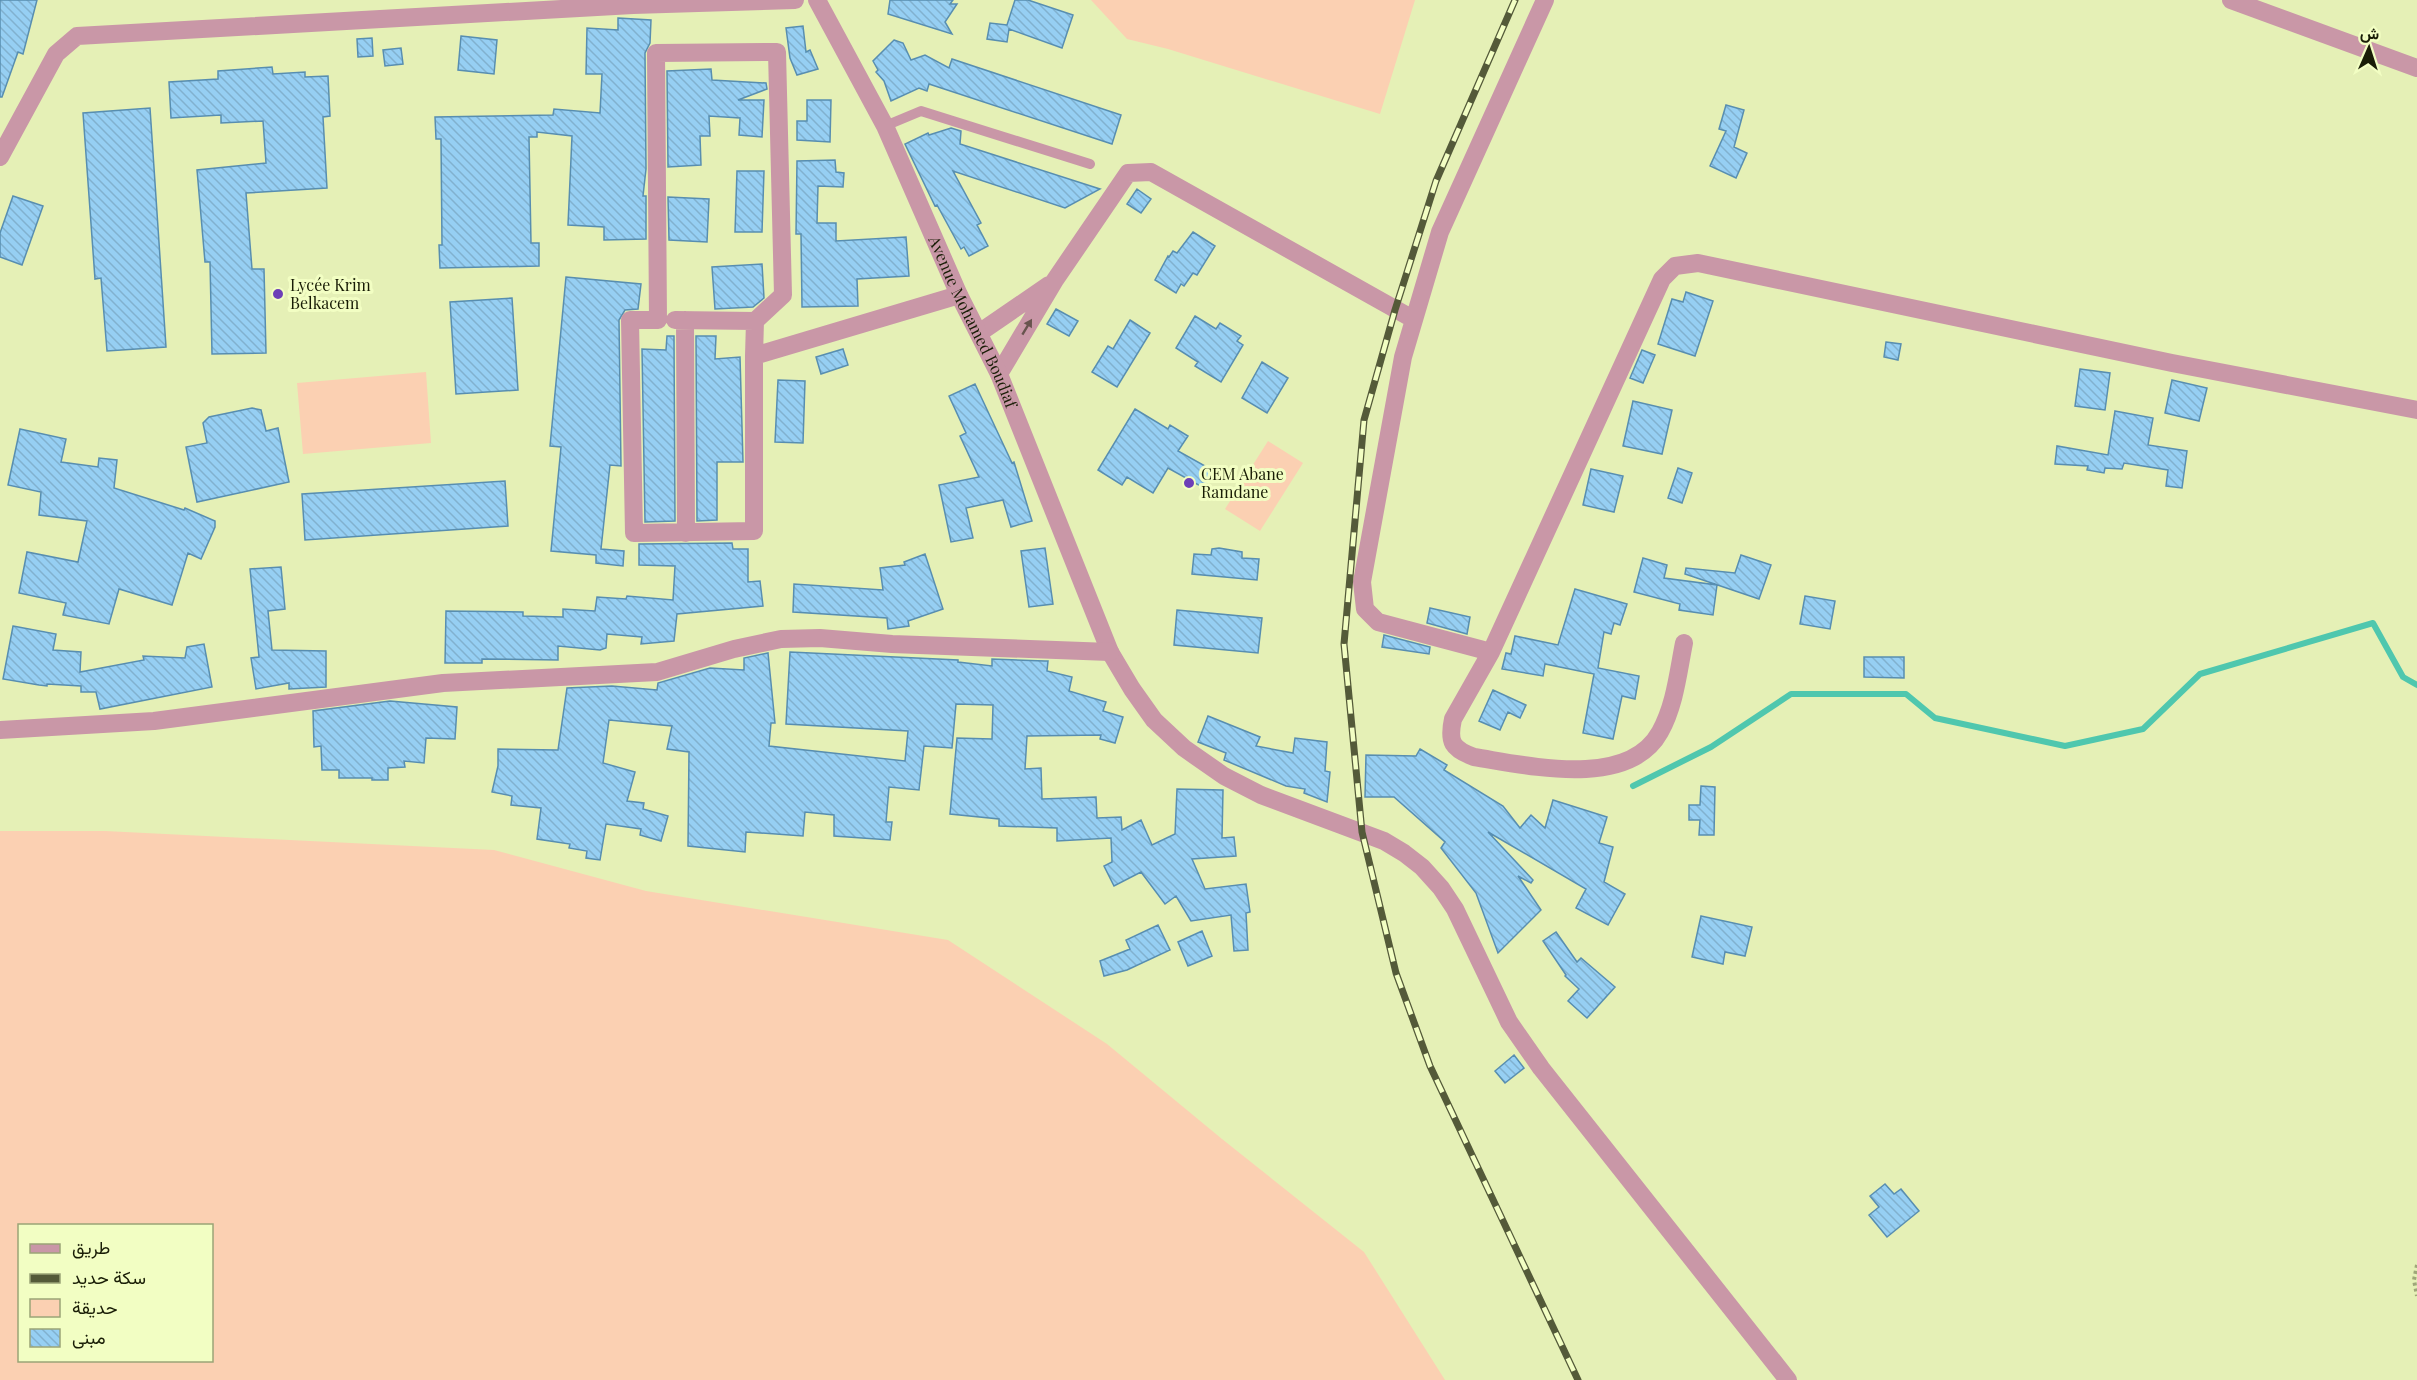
<svg xmlns="http://www.w3.org/2000/svg" width="2417" height="1380" viewBox="0 0 2417 1380" font-family="'Playfair Display',Vazirmatn,serif">
<style>
.green{fill:#fbd0b2;fill-rule:evenodd}
.lines{fill:none;stroke-linecap:round;stroke-linejoin:round}
.stream{stroke:#4fc7ae;stroke-width:6}
.building{fill:url(#building-back-hatch);stroke:#588eb0;stroke-width:1.5}
.path{stroke:#9fa779;stroke-width:4;stroke-dasharray:3 3;stroke-linecap:butt}
.service{stroke:#c997a7;stroke-width:10}
.minor{stroke:#c997a7;stroke-width:18}
.tertiary{stroke:#c997a7;stroke-width:18}
.rail-casing{stroke:#545a39;stroke-width:7}
.rail{stroke:#f2fec3;stroke-width:4.5;stroke-dasharray:14;stroke-linecap:butt}
.oneway{fill:#68544e}
.poi-dot{fill:#6d3fb7;stroke:#f2fec3;stroke-width:2}
.labels{text-anchor:middle;stroke-width:6;stroke-linejoin:round;paint-order:stroke}
.poi-label{font-size:16px;fill:#191d06;stroke:#f2fec3;text-anchor:start}
.street-label{font-size:16px;fill:#191d06;stroke:#f2fec3}
</style>
<defs>
<pattern id="building-back-hatch" width="6" height="6" patternUnits="userSpaceOnUse" patternTransform="scale(1.5)"><rect width="6" height="6" fill="#96cff3"/><path d="M-1 5l2 2M0 0l6 6M5-1l2 2" fill="none" stroke="#81b1cf"/></pattern>
</defs>
<rect width="100%" height="100%" fill="#e5f0b6"/>
<path class="green" d="M1091,0H1415L1380,114L1168,49L1127,39Z
M426,372L431,443L303,454L297,383Z
M1268,441L1303,463L1260,531L1225,509Z
M0,831H105L494,850L646,891L948,940L1107,1044L1222,1139L1364,1252L1445,1380H0ZM20,1226H212V1360H20Z"/>
<g class="lines">
<path class="stream" d="M1633,786L1711,747L1791,694H1906L1935,718L2065,746L2143,729L2200,674L2373,623L2403,677L2417,685"/>
</g>
<path class="building" d="M0,0H37L23,54L18,52L2,97H0Z
M890,0H953L950,4H957L945,22L952,34L888,14Z
M1015,0H1028L1073,15L1062,48L1009,29L1007,42L987,39L990,23L1007,25Z
M618,18L651,20L650,43L645,53L646,169L643,196H646V239L604,240V227L568,225L572,136L537,132V137H529L531,243H539V266L440,268L439,245H442L441,139H436L435,117L553,115L554,109L600,113L602,74H586L587,28L618,30Z
M803,26L806,52L810,50L818,69L797,75L790,58L786,28Z
M461,36L497,40L494,74L458,70Z
M372,38L373,56L358,57L357,39Z
M894,40L903,43L911,60L925,55L949,68L952,59L1121,115L1112,144L929,84L927,91L919,88L891,101L884,81L876,72L878,70L873,61Z
M401,48L403,64L385,66L383,50Z
M272,67L273,74L305,72V77L328,76L330,116L323,117L327,188L246,193L252,269H264L266,353L212,354L210,262H205L197,170L266,163L263,121L221,123V115L171,118L169,82L218,79V71Z
M711,69L712,80L766,83L767,89L738,100H764L762,137L739,135L740,118L709,116L710,136H700L701,165L668,167L667,71Z
M807,100H831L830,142L797,140V121H807Z
M1726,105L1744,110L1734,147L1747,153L1736,178L1710,166L1726,131L1719,129Z
M150,108L166,347L107,351L101,278L95,279L83,113Z
M951,128L961,131L960,144L1100,189L1065,208L953,171L981,223L977,225L988,246L969,256L964,247L961,249L937,205L935,206L905,144L928,133L929,135Z
M835,160L836,172L844,173L843,187L818,186L817,223H836V241L906,237L909,276L857,279L858,306L802,307L801,234H796L797,161Z
M737,171H764L762,232H735Z
M1137,189L1151,199L1141,213L1127,204Z
M13,196L43,206L22,265L0,257V233Z
M668,197L709,199L707,242L669,240Z
M1193,232L1215,246L1197,275L1193,273L1184,286L1181,284L1176,293L1155,280L1168,256L1169,257L1173,251L1177,253Z
M762,264L764,298L753,307L715,309L712,267Z
M566,277L641,284L638,309L625,310L619,320L621,466L610,465L601,549L624,551L623,566L596,563V555L551,551L561,447L550,446Z
M1686,292L1713,301L1695,356L1658,344L1672,299L1683,302Z
M512,298L518,390L456,394L450,302Z
M1056,309L1078,321L1069,336L1047,324Z
M1195,316L1216,329L1220,323L1241,336L1237,341L1243,345L1221,382L1195,366L1198,362L1176,348Z
M1130,320L1150,333L1117,387L1092,372L1108,346L1113,349Z
M667,336H674L675,521L645,522L642,349L666,350Z
M696,336H716L715,359L740,357L743,462H717V520L697,521Z
M1886,342L1901,344L1898,360L1884,357Z
M843,349L848,365L821,374L816,357Z
M1642,350L1655,355L1643,383L1630,378Z
M1262,362L1288,378L1267,413L1242,398Z
M2080,369L2110,373L2105,410L2075,406Z
M778,380L805,381L803,443L775,442Z
M2172,380L2207,388L2199,421L2165,413Z
M975,384L1012,463L1014,462L1032,521L1011,527L1003,500L966,508L973,538L951,542L939,485L979,477L960,436L966,433L949,396Z
M1633,401L1672,410L1662,454L1623,446Z
M252,408L261,410L266,431L278,428L289,482L197,502L186,447L207,443L203,423L209,417Z
M1135,409L1168,429L1170,425L1188,436L1178,451L1214,471L1204,488L1168,468L1153,493L1127,477L1122,485L1098,470Z
M2115,411L2153,418L2148,445L2187,451L2182,488L2166,486L2168,470L2124,463L2122,469L2105,468L2104,473L2087,470L2088,466L2055,464L2057,446L2108,455Z
M20,429L66,439L61,462L98,467L99,458L117,460L114,488L184,510L185,508L215,521V527L201,559L188,553L172,605L119,589L109,624L63,615L66,603L19,593L27,552L78,562L87,521L39,515L41,492L8,485Z
M1678,468L1692,473L1682,503L1668,498Z
M1591,469L1623,476L1614,512L1583,505Z
M505,481L508,526L305,540L302,494Z
M732,543L733,549H748V582L760,581L763,606L677,614L674,641L641,644L642,637L607,634L606,648L600,650L558,646V660L482,659V663H445L446,611L523,612V616L563,617V609L595,611L597,597L626,599L627,596L673,600L675,566L639,565V544Z
M1045,548L1053,604L1029,607L1021,551Z
M1219,548L1242,552V558L1259,559L1257,580L1192,574L1194,554L1211,555L1212,549Z
M925,554L943,609L908,621L909,626L888,629L887,618L793,612L794,584L883,590L880,568L905,565L904,562Z
M1741,555L1771,565L1759,599L1685,574L1686,568L1735,573Z
M1643,558L1667,565L1664,578L1717,585L1713,615L1679,610L1680,604L1634,592Z
M281,567L285,609L268,611L272,650L326,651V687L289,689V683L256,689L251,658L259,657L250,569Z
M1575,589L1627,604L1620,625L1614,623L1611,634L1604,632L1598,668L1639,676L1635,699L1622,696L1613,739L1583,733L1594,674L1545,664L1543,676L1502,669L1506,653L1511,654L1515,636L1558,645Z
M1805,596L1835,601L1830,629L1800,624Z
M1430,608L1470,617L1467,634L1427,623Z
M1177,610L1262,618L1258,653L1174,645Z
M13,626L56,634L53,650L81,652L80,672L144,660L143,656L185,658L187,647L204,644L212,687L100,709L96,692H81V686L47,684V686L39,685L3,679Z
M1384,635L1430,647L1429,654L1382,647Z
M790,652L958,660V662L992,666V659L1045,661H1048L1047,671L1072,677L1069,691L1106,702L1103,711L1123,717L1115,743L1100,739L1101,735L1027,736L1025,769L1041,768L1042,799L1096,797L1097,818L1121,817L1122,830L1141,820L1152,845L1175,834L1177,789L1223,790L1222,838L1234,837L1236,856L1192,859L1205,889L1246,884L1250,912L1246,913L1248,950L1234,951L1231,915L1191,921L1176,896L1165,904L1141,872L1114,886L1104,866L1112,862L1111,838L1057,841V828L999,826V819L950,814L957,738L992,739L993,705L956,704L952,748L924,746L919,790L889,787L886,822H892L890,840L834,836V815L805,812L803,836L746,832L745,852L688,846L689,752L667,749L672,726L609,720L603,763L635,772L627,801L644,803L643,809L668,816L661,841L640,835L641,829L606,824L600,860L586,858L587,851L569,848L570,844L537,839L541,808L511,805L512,796L492,792L498,766V749L558,750L567,688L612,686L657,690L658,683L710,668L744,670V658L768,653L775,723H771L769,746L905,761L908,731L786,724Z
M1864,657H1904V678L1864,677Z
M1493,690L1526,705L1520,718L1508,712L1500,730L1479,721Z
M390,701L457,707L455,739L426,738L424,763L404,761L405,767L388,768V780H372V778H339V770H322L321,746L314,747L313,711Z
M1208,716L1260,737L1256,746L1293,753L1295,738L1327,742L1325,771L1330,772L1327,802L1304,793L1305,789L1286,786L1224,760L1226,753L1198,742Z
M1420,749L1447,765L1444,770L1503,806L1520,828L1531,815L1545,828L1553,800L1607,817L1599,843L1613,847L1604,882L1625,894L1608,925L1576,908L1586,889L1488,832L1533,880L1531,883L1518,876L1541,910L1498,953L1476,893L1441,848L1445,842L1394,797H1365L1366,755L1416,756Z
M1701,786L1715,787L1714,835H1699L1700,820H1689V805H1700Z
M1701,916L1752,927L1745,956L1725,952L1723,964L1692,957Z
M1158,925L1170,950L1127,970L1104,976L1100,961L1130,949L1126,940Z
M1202,931L1212,956L1188,966L1178,942Z
M1556,932L1577,962L1581,958L1615,987L1587,1018L1568,1001L1579,989L1565,976L1566,975L1543,941Z
M1514,1055L1524,1068L1505,1083L1495,1071Z
M1885,1184L1894,1194L1901,1189L1919,1211L1887,1237L1869,1215L1879,1207L1870,1196Z"/>
<g class="lines">
<path class="path" d="M2417,1265L2414,1280L2417,1296"/>
<path class="service" d="M885,126L921,111L1090,164"/>
<path class="minor" d="M2231,0L2417,68
M0,157L56,54L77,36L633,5L795,0
M675,320L755,321
M685,320L686,533
M979,333L1049,285
M754,356L755,321L783,295L777,52L656,53L658,320H630L634,533L754,531V356L959,295
M999,374L1055,280L1128,173L1151,172L1413,319
M1684,643C1678,673 1675,705 1660,732C1628,790 1526,765 1474,757C1452,749 1448,742 1453,719L1491,652L1662,279L1675,266L1698,263L2172,363L2417,410
M1491,652L1378,622L1365,609L1362,582L1403,357L1440,232L1545,0"/>
<g class="tertiary">
<path id="s1" d="M817,0L885,126L959,295L999,374L1110,652L1132,689L1154,720L1184,748L1224,776L1261,795L1384,841L1404,853L1422,867L1441,888L1455,909L1509,1022L1541,1068L1788,1380"/>
<path d="M0,730L154,721L443,683L657,672L734,649L781,639L820,638L892,644L1110,652"/>
</g>
<g class="rail-casing">
<path id="rail" d="M1515,0L1436,181L1395,310L1364,420L1344,644L1362,832L1396,973L1430,1066L1578,1380"/>
</g>
<use href="#rail" class="rail"/>
</g>
<defs><path id="oneway-solid" d="M-6-.8H1V-3.2L6.5 0L1 3.2V.8H-6Z" transform="scale(1.5)"/></defs>
<use class="oneway" href="#oneway-solid" transform="translate(1027 327) rotate(-59)"/>
<g class="poi-dot">
<circle cx="278" cy="294" r="6"/>
<circle cx="1189" cy="483" r="6"/>
</g>
<g class="labels">
<g class="poi-label">
<text x="290" y="291">Lycée Krim<tspan x="290" dy="18">Belkacem</tspan></text>
<text x="1201" y="480">CEM Abane<tspan x="1201" dy="18">Ramdane</tspan></text>
</g>
<g class="street-label">
<text dy="6" stroke="none"><textPath href="#s1" startOffset="358">Avenue Mohamed Boudiaf</textPath></text>
</g>
</g>
<rect x="18" y="1224" width="195" height="138" fill="#f2fec3" stroke="#9ba477" stroke-width="1.5"/>
<rect x="30" y="1244" width="30" height="9" fill="#c997a7" stroke="#9ba477" stroke-width="1.5"/>
<text x="72" y="1254" font-size="18" fill="#191d06">طريق</text>
<rect x="30" y="1274" width="30" height="9" fill="#545a39" stroke="#9ba477" stroke-width="1.5"/>
<text x="72" y="1284" font-size="18" fill="#191d06">سكة حديد</text>
<rect x="30" y="1299" width="30" height="18" fill="#fbd0b2" stroke="#9ba477" stroke-width="1.5"/>
<text x="72" y="1314" font-size="18" fill="#191d06">حديقة</text>
<rect x="30" y="1329" width="30" height="18" fill="url(#building-back-hatch)" stroke="#9ba477" stroke-width="1.5"/>
<text x="72" y="1344" font-size="18" fill="#191d06">مبنى</text>
<g transform="translate(2369 48) rotate(3)" stroke="#f2fec3" stroke-width="4.5" paint-order="stroke">
<path d="M0-4.5L10 22L0 15L-10 22Z" fill="#191d06"/>
<text y="-9" font-size="16" font-weight="bold" text-anchor="middle" fill="#191d06">ش</text>
</g>
</svg>
